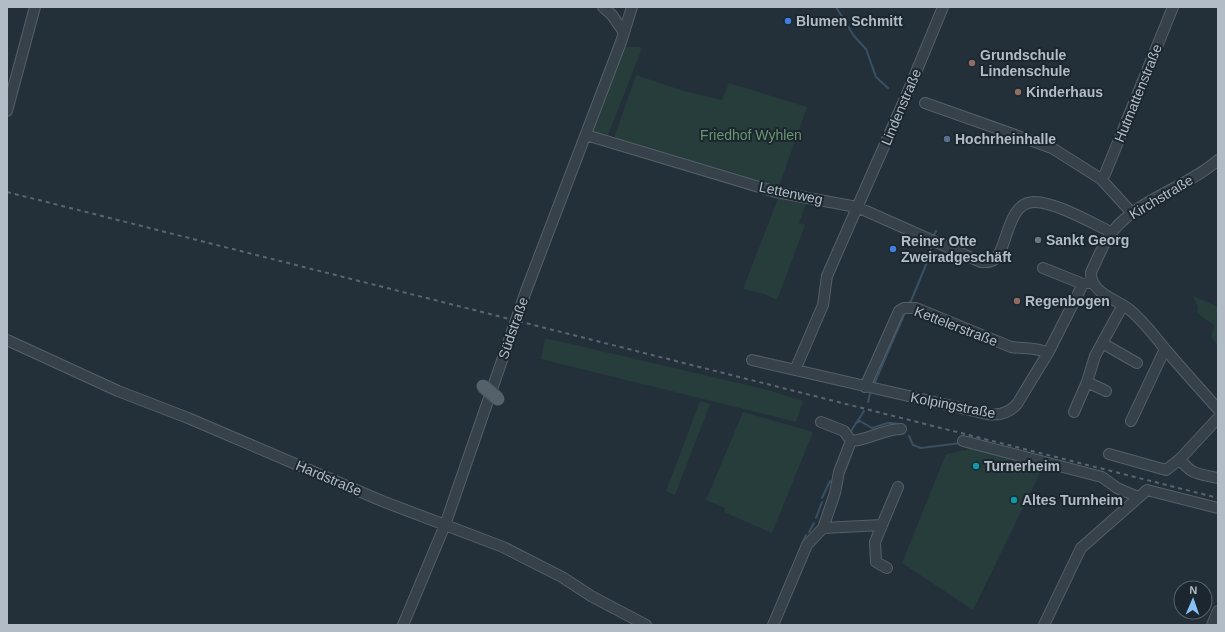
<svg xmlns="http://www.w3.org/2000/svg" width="1225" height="632" viewBox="0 0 1225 632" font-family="Arial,sans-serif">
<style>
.green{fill:#263d3b}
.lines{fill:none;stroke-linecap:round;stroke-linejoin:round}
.stream{stroke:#395063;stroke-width:2}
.minor-casing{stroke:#555f68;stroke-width:12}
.minor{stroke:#36414a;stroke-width:10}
.rail{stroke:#596671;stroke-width:2;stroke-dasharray:4 4;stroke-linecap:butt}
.major-bridge-casing{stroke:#434d56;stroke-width:15;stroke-linecap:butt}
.major-bridge{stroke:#54606a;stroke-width:13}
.shop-dot{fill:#3f7fe0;stroke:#1c262f;stroke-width:1.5}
.education-dot{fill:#8d6e63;stroke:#1c262f;stroke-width:1.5}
.service-dot{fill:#5c6f8a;stroke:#1c262f;stroke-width:1.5}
.worship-dot{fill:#6b7280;stroke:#1c262f;stroke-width:1.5}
.culture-dot{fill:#0f9aa8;stroke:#1c262f;stroke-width:1.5}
.labels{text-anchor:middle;stroke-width:4;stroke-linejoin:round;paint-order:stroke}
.poi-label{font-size:14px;font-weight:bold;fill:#b2bcc6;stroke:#1c262f;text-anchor:start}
.street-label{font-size:14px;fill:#b2bcc6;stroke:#1c262f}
.park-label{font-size:14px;fill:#69966e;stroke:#1c262f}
</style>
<rect width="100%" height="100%" fill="#23303a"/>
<path class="green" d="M625,47H640L641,51L608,135L603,137L594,134L592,129Z
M636,75L684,91L722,100L729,83L807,107L778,189L614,138Z
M779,196L807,201L799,223L805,225L777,300L764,294L743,289Z
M1193,296L1218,307V347L1211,336L1215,326L1197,313L1198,307Z
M545,338L768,390L803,401L796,422L541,359Z
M700,401L710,404L675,495L666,491Z
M743,412L813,432L772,533L724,512L725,508L706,500Z
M976,448L1044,465L973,610L902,563L946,454Z"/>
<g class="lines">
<path class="stream" d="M836,7L854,36L866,49L876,77L888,88
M933,237L936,231
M907,304L911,301L930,255L931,248
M875,382L904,315
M868,402L870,394
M857,422L864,411
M850,433L856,423L860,421L872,428C883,425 889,420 900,425
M909,436L913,445L921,448L961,443
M822,498L830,481
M816,518L822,502
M809,532L814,523
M798,554L806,535"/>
<g class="minor-casing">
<path id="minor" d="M603,7L612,15L623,31
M925,103L1052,148L1101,179L1132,213
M7,111L35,7
M586,135L776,192L857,207L981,262C986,262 991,263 995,259C1008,248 1007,201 1035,202C1055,202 1092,223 1111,232
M1218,160C1186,188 1140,198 1113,231C1103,242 1098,259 1091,272C1090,293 1116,299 1130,310C1144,322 1154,335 1165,349C1182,369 1200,389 1218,409
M1101,179L1105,174L1173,7
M1043,268L1083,284L1090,282
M7,340L118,391L188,418L382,501L503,547L562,577L591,596L646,625
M1102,343L1137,363
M752,360L987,414C999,416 1009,413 1017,404L1048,353L1083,284
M795,370L823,305L827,276L907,94L943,7
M1087,382L1106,391
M865,387L899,311L904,308H916L1011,347C1024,349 1036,347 1048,353
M1074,412L1087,382L1095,356L1123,305
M1131,421L1165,349
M821,422L844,431L851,441C869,440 883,429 901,429
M963,441L1102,477L1117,488L1138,497
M1109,454L1166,470L1180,459L1218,418
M1180,459C1191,475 1200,474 1218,478
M882,525L875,542L876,562L887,568
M823,528L882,525L898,487
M403,625L445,525L526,291L621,42L632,7
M773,625L807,545L823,528L835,493L839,472L851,441
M1044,625L1081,548L1147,490L1218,508
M1212,625L1218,611"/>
</g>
<use href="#minor" class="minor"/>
<path class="rail" d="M7,192L1218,498"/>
<g class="major-bridge-casing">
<path id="major-bridge" d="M483,386L498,399"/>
</g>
<use href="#major-bridge" class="major-bridge"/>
</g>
<g class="shop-dot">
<circle cx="788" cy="21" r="4"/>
<circle cx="893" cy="249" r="4"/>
</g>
<g class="education-dot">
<circle cx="972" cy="63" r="4"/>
<circle cx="1018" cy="92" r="4"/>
<circle cx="1017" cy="301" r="4"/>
</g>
<circle class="service-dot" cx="947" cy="139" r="4"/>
<circle class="worship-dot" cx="1038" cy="240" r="4"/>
<g class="culture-dot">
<circle cx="976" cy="466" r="4"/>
<circle cx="1014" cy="500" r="4"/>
</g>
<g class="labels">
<g class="poi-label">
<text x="796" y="26">Blumen Schmitt</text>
<text x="980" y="60">Grundschule<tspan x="980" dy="16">Lindenschule</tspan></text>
<text x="1026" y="97">Kinderhaus</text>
<text x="955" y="144">Hochrheinhalle</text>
<text x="1046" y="245">Sankt Georg</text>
<text x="901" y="246">Reiner Otte<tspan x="901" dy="16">Zweiradgeschäft</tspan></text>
<text x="1025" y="306">Regenbogen</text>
<text x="984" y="471">Turnerheim</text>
<text x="1022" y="505">Altes Turnheim</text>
</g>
<g class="street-label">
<text transform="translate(1138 93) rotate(-68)" y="5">Hutmattenstraße</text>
<text transform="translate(901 107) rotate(-67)" y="5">Lindenstraße</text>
<text transform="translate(791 193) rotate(12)" y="5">Lettenweg</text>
<text transform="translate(1161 197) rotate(-31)" y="5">Kirchstraße</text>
<text transform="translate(956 326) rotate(21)" y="5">Kettelerstraße</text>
<text transform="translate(513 328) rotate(-71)" y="5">Südstraße</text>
<text transform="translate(953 405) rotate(11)" y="5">Kolpingstraße</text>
<text transform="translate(329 478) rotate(23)" y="5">Hardstraße</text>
</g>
<g class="park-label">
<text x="751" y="140">Friedhof Wyhlen</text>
</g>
</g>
<rect width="1225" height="632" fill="none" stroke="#b2bcc6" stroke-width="16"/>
<g transform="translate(1193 600) rotate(2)"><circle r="19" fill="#1c262f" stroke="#58626b"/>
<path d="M0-3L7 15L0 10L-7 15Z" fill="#89c0f3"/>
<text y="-6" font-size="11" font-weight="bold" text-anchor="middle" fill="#b2bcc6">N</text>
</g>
</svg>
